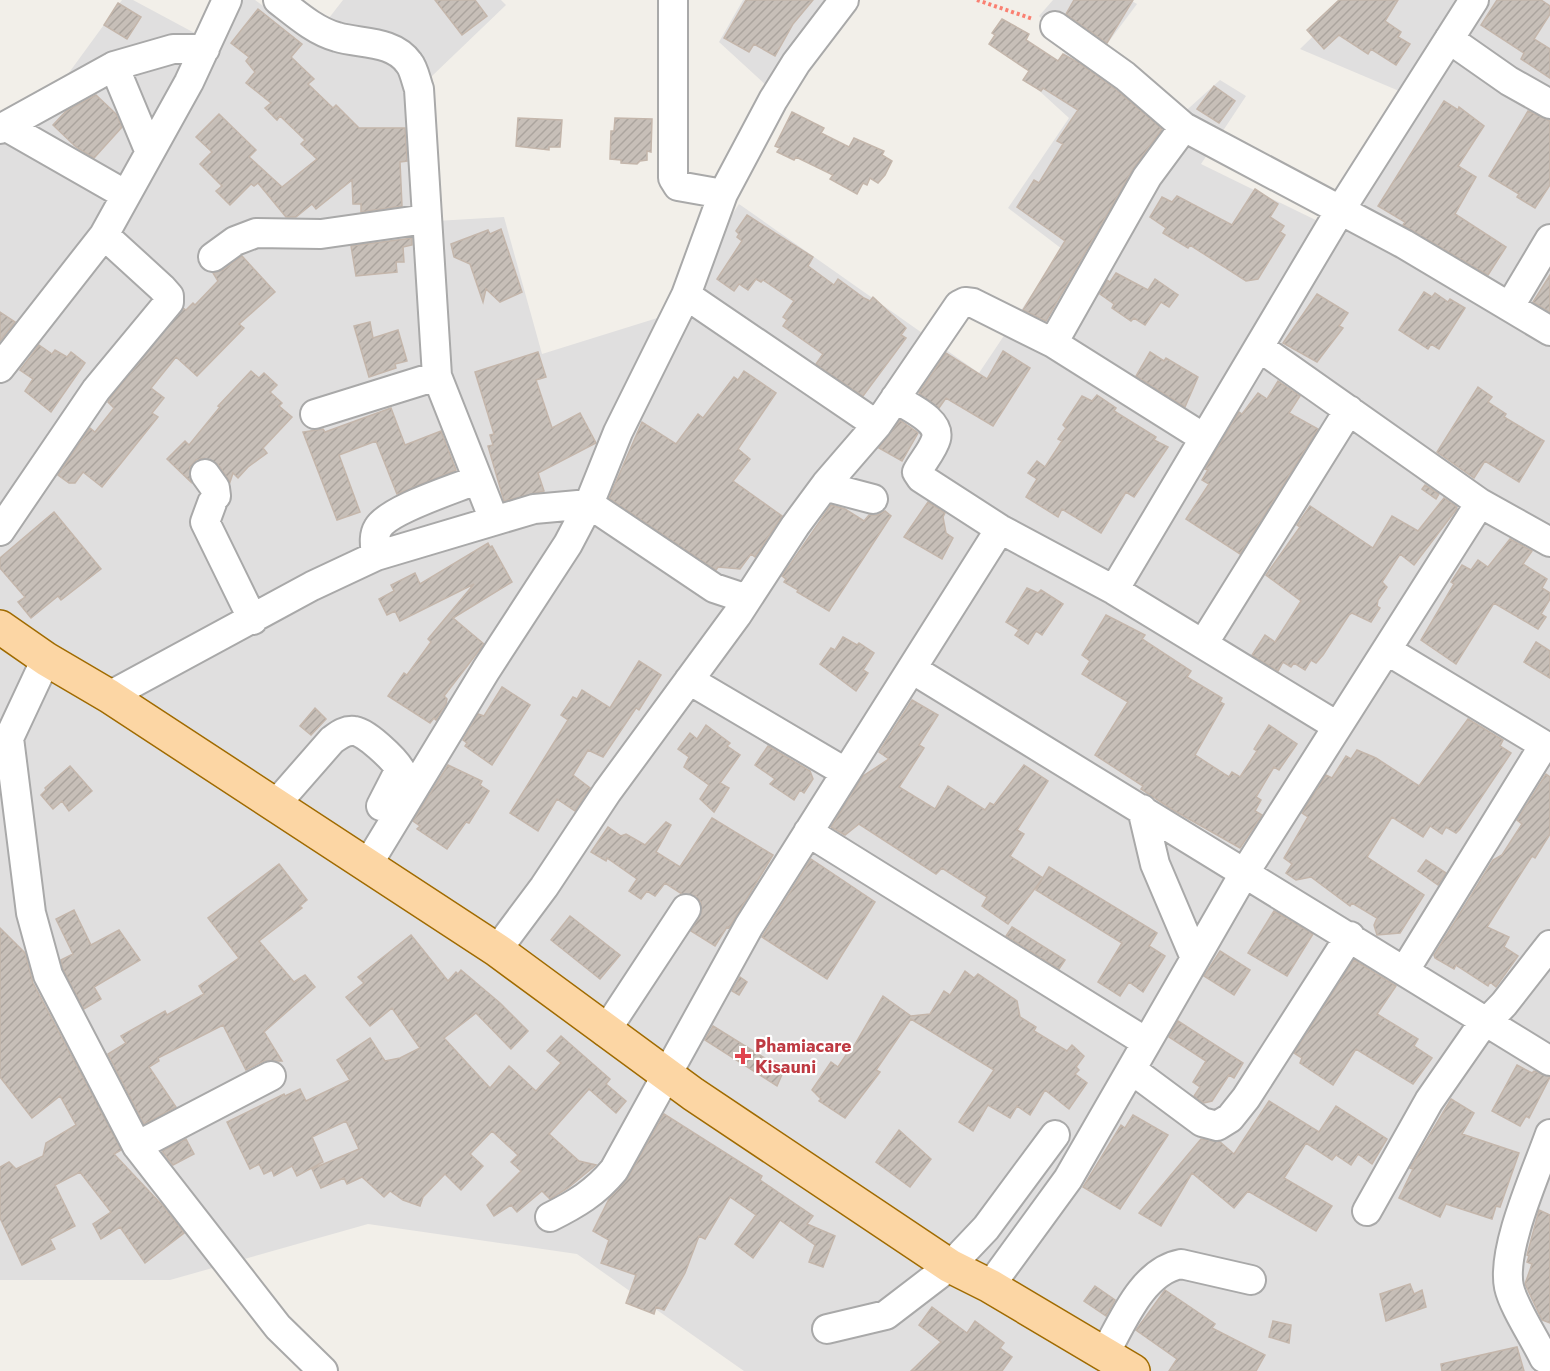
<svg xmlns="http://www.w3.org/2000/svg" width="1550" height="1371" viewBox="0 0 1550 1371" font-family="Jost,sans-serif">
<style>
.residential{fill:#e0dfdf}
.building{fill:url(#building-hatch);stroke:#c4b6ab;stroke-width:1.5}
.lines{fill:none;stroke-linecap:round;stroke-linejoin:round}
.minor-casing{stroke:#a9a9a9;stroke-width:32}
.major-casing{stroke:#a06b00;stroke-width:36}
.path{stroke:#fa8072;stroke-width:4;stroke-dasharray:3 3;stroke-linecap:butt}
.minor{stroke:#fff;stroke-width:28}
.major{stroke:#fcd6a4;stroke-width:33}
.health-dot{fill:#e0444e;stroke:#fff;stroke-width:2}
.labels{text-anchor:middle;stroke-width:4.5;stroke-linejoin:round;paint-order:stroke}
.health-label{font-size:18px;font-weight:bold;fill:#be3a42;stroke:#fff;text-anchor:start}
</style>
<defs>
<pattern id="building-hatch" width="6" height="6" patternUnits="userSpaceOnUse" patternTransform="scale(1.5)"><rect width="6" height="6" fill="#c7bfb8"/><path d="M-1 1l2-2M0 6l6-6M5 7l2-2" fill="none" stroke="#aba49e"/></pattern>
</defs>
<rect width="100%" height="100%" fill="#f2efe9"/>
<path class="residential" d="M122,0H133L202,37L231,0H255L311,41L343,0H501L506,5L432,76L436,221L504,217L542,354L667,315L739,204L979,373L1062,249L1008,208L1069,118L1035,87L1071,45L1039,16L1053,0H1130L1137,4L1104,48L1179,117L1220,80L1246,96L1201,164L1330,227L1418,99L1300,49L1350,0H1550V1371H744L577,1254L368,1224L170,1280H0V113L25,133Z
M743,0H840L768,87L719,42Z"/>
<path class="building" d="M435,0H475L487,16L462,35Z
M746,0H813L793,24L775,56L754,44L749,52L724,38Z
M1074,0H1133L1107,43L1066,14Z
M1339,0H1398L1385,21L1401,32L1398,37L1410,44L1396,65L1371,49L1368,54L1339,35L1324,49L1307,30Z
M1497,0H1541L1550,6V14L1534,39L1550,49V78L1521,59L1524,53L1481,25Z
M118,3L141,17L127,39L104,25Z
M258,9L302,44L291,57L314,79L308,84L333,108L336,105L359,128H405L407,161L400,162L402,206L361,212V204H353L352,180L316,209L312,204L296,217H286L258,183L254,186L251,184L230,205L216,191L222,186L200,164L212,152L196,137L219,114L256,150L249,157L282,187L317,159L301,144L305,140L280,116L277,120L265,108L271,103L246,83L255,72L246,61L249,57L231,43Z
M1002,19L1029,34L1026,40L1058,61L1063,54L1079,63L1115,89L1162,129L1133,169L1046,321L1023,310L1065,241L1017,207L1034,180L1039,183L1063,144L1057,141L1078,110L1043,88L1041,91L1023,80L1029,71L989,44L995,35L992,33Z
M1214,86L1235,101L1219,123L1197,109Z
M96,95L116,114L122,127L94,158L76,147L53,125L66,111Z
M1444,101L1458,110L1459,107L1484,126L1458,166L1476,177L1455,214L1506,247L1488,275L1403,225L1405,222L1378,206Z
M1528,111L1550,121V185L1535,208L1517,197L1519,194L1489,176Z
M792,112L824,128L821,133L849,147L854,138L884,151L882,155L892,161L885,175L878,183L870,178L867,185L863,183L857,194L830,179L833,175L796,157L794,160L777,152L780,148L775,146Z
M518,118L562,120L560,147H549V150L516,146Z
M615,118L652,119L651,152L647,151V160L640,161L637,164L621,163V160L610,159L611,131H614Z
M1255,189L1278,204L1270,217L1284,226L1280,232L1285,235L1258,279L1246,281L1190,245L1188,248L1163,233L1166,228L1150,217L1162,197L1172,202L1177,196L1232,225Z
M747,215L813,257L808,266L834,285L838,279L864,298L870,301L873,297L906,328L901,335L906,338L863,396L816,364L823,354L783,326L787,320L783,317L794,301L763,280L761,282L756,279L748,290L739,284L734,291L717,279L742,241L737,237L739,234L736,231Z
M501,229L522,292L500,302L486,289L483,302L470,264L454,257L451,244L488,230L490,234Z
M412,238V245L403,247L404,262H396L397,272L356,276L351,246Z
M242,256L275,292L239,324L244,328L197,376L176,357L151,388L164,398L152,413L158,417L102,487L83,472L75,483H69L58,475L90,428L95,432L114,408L108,402L109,400L183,308L186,310L193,303L195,305L218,281L213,273L223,270Z
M1116,273L1148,290L1155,279L1178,295L1169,307L1161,302L1145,325L1134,318L1131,321L1112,308L1114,304L1100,294L1107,280L1110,282Z
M1550,275V312L1533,302Z
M1424,292L1432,297L1435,293L1448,302L1450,299L1465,308L1439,349L1431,344L1428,349L1399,330Z
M1317,294L1348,313L1339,326L1343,328L1317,362L1283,343Z
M0,312L15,322L0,341Z
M370,322L373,338L398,330L407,361L395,364L396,368L369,377L354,326Z
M39,345L52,354L55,350L67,357L71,352L85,363L51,412L25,391L33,379L20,370Z
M1003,351L1030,368L993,426L946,398L939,408L919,393L946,353L987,379Z
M538,352L546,377L536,380L552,428L580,413L596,443L538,473L544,491L504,501L488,446L493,445L490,435L494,434L475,372Z
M1150,352L1164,361L1166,358L1198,377L1185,407L1136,376Z
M251,371L259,378L264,373L277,385L270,392L282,403L279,406L292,417L263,448L267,453L248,467L238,478L233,473L230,482L218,464L204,458L196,460L190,467L191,482L167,459L185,441L189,445L220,407L218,406Z
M744,371L776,393L738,449L750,459L733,481L782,516L755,557L751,554L740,569L718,567L716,570L609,498L642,422L676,444L698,414L703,418L734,377L738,380Z
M1278,381L1300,396L1289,413L1318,429L1240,554L1186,519L1209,484L1202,480L1208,470L1205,469L1239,412L1242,414L1258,393L1267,399Z
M1478,387L1492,397L1488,402L1506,414L1504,417L1544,441L1519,482L1485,461L1474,478L1437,452Z
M1097,395L1116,408L1114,411L1156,437L1154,440L1168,447L1134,497L1126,492L1101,533L1062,509L1058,517L1026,497L1037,479L1028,473L1037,461L1045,467L1062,441L1058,439L1066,428L1063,425L1082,396L1092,401Z
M391,408L405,445L441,431L456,470L397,494L376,441L339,455L360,512L337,520L303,432L323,429L325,432Z
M900,420L918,433L902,461L879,448Z
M1425,485L1439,494L1436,499L1422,489Z
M1444,498L1457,507L1456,510L1414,565L1400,554L1382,582L1387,587L1378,600L1377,606L1380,608L1371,622L1352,613L1349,615L1323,655L1316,663L1311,660L1305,670L1294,663L1291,667L1283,662L1278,671L1252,655L1265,635L1275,642L1301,601L1266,575L1300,527L1297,525L1310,506L1373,548L1392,516L1418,531Z
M928,502L945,513L943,517L946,533L953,538L942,559L904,537Z
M831,505L845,509L864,521L869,515H878L885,511L891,516L829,611L797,592L798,590L784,582L786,579L782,576Z
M54,512L101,569L61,600L58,596L31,618L18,602L25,597L0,568V558Z
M1510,539L1532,551L1523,564L1547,579L1542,588L1550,593V599L1541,614L1546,617L1538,629L1494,603L1456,664L1421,640L1454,584L1451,582L1462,565L1471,570L1478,560L1488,567Z
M488,543L490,547L492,546L512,582L453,618L484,644L444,696L447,699L446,704L436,720L434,718L430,723L388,696L404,673L407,675L431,642L428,639L474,584L400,621L395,611L387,615L379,599L394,591L391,585L415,573L420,584Z
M1027,588L1038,593L1041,590L1063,604L1042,635L1036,631L1028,644L1015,635L1019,630L1006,622Z
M1106,615L1145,635L1142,639L1191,671L1187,677L1222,698L1220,702L1224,704L1195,755L1229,777L1232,772L1240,777L1257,751L1254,749L1269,725L1297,744L1279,770L1274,767L1256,797L1261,800L1255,811L1262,815L1240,848L1173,810L1141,789L1143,786L1095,755L1128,702L1082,674L1090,661L1082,655Z
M843,637L857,645L859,643L874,653L863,670L868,673L856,691L820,664L831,648L835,650Z
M1536,642L1550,651V678L1524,662Z
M639,661L661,675L639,710L636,708L603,757L588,750L573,775L590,788L575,811L557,799L538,831L510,813L568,720L561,715L573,697L577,699L582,690L610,708Z
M502,687L530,705L492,765L465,746L467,743L463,740L478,714L484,716Z
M912,700L938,715L919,745L924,748L899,787L935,809L948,786L985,810L990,803L994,805L1024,765L1048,781L1017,830L1024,834L1010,856L1043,878L1008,924L982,906L987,897L942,868L936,874L859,824L845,835L831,827L863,776L889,759L879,752Z
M315,708L326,719L311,735L300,726Z
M1468,719L1503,740L1500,746L1511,753L1460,829L1456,833L1446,827L1442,834L1430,826L1423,837L1392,817L1367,857L1424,895L1400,933L1377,935L1374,925L1377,918L1352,903L1350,906L1311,877L1296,880L1286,873L1292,864L1284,858L1308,817L1302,813L1326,775L1332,778L1346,756L1351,759L1357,750L1376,758L1419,786Z
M706,725L730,743L727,746L740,755L720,783L729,788L714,812L700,799L709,785L684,767L689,757L678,749L690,733L697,739Z
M768,746L810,771L813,779L804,793L800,790L794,800L770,784L775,779L755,765Z
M448,765L482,781L480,785L489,791L469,823L466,822L447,849L417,829L420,826L413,821Z
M70,766L92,791L69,811L62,801L53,809L41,795L46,790L45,788Z
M1546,774L1550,777V834L1535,858L1532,856L1487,927L1509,937L1504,947L1518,956L1496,987L1490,982L1488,986L1456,965L1454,969L1435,958L1434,955L1493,860L1502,855L1522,824L1517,820Z
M712,818L773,855L729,928L727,927L715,946L691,931L702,911L701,902L696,896L682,894L665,883L655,896L647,891L641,899L629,891L637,879L607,858L606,861L591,852L608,827L621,836L626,834L645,845L666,822L671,825L656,852L680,867Z
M811,859L875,902L827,979L762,937Z
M1426,860L1446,873L1438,885L1418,871Z
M279,864L307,900L300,906L302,908L259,941L294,982L305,975L315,987L264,1032L282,1061H264L246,1070L223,1025L158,1058L159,1061L149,1067L176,1107L144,1124L108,1054L126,1043L121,1036L165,1011L167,1015L204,994L199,986L239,958L208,918Z
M1049,867L1157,933L1149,946L1165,956L1143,992L1129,982L1120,996L1098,982L1122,943L1036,890Z
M74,910L91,945L119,930L140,960L94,987L101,999L84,1009L63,969L61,960L73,954L56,919Z
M1274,911L1313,934L1287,976L1248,953Z
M570,916L620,955L600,979L551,940Z
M1012,927L1065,960L1059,969L1006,936Z
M0,928L25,953L33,983L121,1150L114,1154L162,1205L184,1233L145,1263L120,1227L101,1239L93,1224L111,1212L80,1172L55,1185L75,1226L50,1239L55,1249L22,1265L0,1218V1167L9,1162L16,1169L43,1156L46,1143L76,1125L60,1096L32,1118L0,1077Z
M411,935L448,981L456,972L458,974L461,970L500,1003L528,1031L511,1049L476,1013L444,1038L490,1088L509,1066L536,1091L561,1063L547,1051L561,1036L610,1079L606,1084L626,1101L616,1113L589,1089L549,1134L579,1161L596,1165L568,1188L550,1199L542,1191L517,1212L511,1205L494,1216L487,1205L521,1171L511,1162L518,1155L492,1131L470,1154L483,1166L461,1190L445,1174L423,1197L420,1206L403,1200L390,1191L384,1197L362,1177L347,1184L344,1178L321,1188L312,1169L359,1149L346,1121L312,1137L323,1162L297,1176L292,1166L274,1176L272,1170L264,1174L259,1164L250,1169L227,1122L284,1094L285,1096L300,1089L306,1101L350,1080L337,1060L370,1038L385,1061L400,1058L420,1048L392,1008L370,1026L346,997L364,983L358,977Z
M1220,951L1250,970L1234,995L1204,976Z
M1354,960L1396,986L1377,1014L1418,1039L1414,1046L1432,1058L1413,1084L1356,1049L1333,1085L1300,1063L1302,1058L1294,1053Z
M965,971L974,978L978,974L1017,1001L1020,1017L1036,1027L1034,1031L1067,1051L1072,1045L1084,1056L1076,1067L1079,1070L1075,1074L1087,1083L1069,1109L1045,1090L1030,1115L1017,1106L1010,1118L988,1105L973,1131L959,1122L994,1070L911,1019L876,1070L880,1072L845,1118L819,1101L821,1099L812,1090L831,1062L838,1067L848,1052L850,1053L883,996L911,1016L930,1014L944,991L950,995Z
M740,977L747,982L739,995L732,991Z
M1178,1021L1243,1063L1234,1078L1229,1075L1212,1101L1204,1103L1194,1096L1200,1087L1193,1082L1206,1061L1169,1037Z
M713,1026L784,1070L777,1086L705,1040Z
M1517,1065L1532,1073L1534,1071L1550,1077L1529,1118L1526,1116L1520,1126L1492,1111Z
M1451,1099L1474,1113L1462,1134L1519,1153L1500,1207L1496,1206L1492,1219L1446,1204L1440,1217L1399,1198L1413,1169L1410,1168Z
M1269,1101L1319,1132L1336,1106L1387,1139L1372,1164L1358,1154L1351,1165L1336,1155L1332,1160L1306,1143L1284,1178L1332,1206L1316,1231L1248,1191L1234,1208L1192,1173L1161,1226L1139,1213L1201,1139L1220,1142L1234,1154Z
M664,1114L762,1176L760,1180L813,1216L807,1224L835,1236L823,1267L809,1262L815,1245L780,1220L753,1258L735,1244L756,1215L730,1197L705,1239L699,1236L685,1273L664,1310L656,1307L654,1314L626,1303L636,1275L601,1263L609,1240L593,1231L609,1199L628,1178Z
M1133,1115L1168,1135L1120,1209L1083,1187L1121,1125L1125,1128Z
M899,1130L931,1159L910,1187L876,1162Z
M186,1139L194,1154L173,1165L162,1151Z
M1539,1210L1550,1215V1323L1542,1320L1525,1284L1532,1264L1527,1262L1529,1256L1527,1255Z
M1410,1284L1414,1294L1422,1290L1426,1307L1386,1321L1380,1294Z
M1095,1286L1115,1300L1106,1316L1084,1301Z
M1165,1290L1215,1324L1212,1328L1265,1355L1256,1371H1169L1177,1359L1136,1330Z
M932,1307L967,1333L975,1321L1004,1343L1000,1348L1012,1357L1002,1371H911L941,1342L919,1325Z
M1273,1321L1291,1325L1289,1343L1269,1337Z
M1517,1347L1524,1371H1442L1441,1364Z"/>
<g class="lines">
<g class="minor-casing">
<path id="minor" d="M278,0C296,14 315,31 337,37C360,44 393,40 409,63C414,69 416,81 419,89L437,376L494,520
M673,0V178L678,186L723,194
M1055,26L1125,76L1184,127
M1449,39L1509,81L1550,104
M114,66L149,150
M7,127L126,195
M0,129L114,66L173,49H205
M213,257L235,241L256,233L321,234L426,219
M686,295L877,425
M1510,306L1550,239
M1259,347L1480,503L1550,542
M0,368L104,235L189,82L227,0
M895,398C908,407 941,420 936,439C933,450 922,462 917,472L921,478L1000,529L1114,590L1337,726
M315,414L437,376
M1204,438L1053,343L1147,177L1184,127L1404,244L1550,331
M205,474L215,488L216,496
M826,484L835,489L873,499
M212,503L205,522L253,620
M0,531L96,390L169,302V296L162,288L104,235
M376,556C375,546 373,536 378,528C389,509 455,489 476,480
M1114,590L1341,209L1474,0
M1203,644L1349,410
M1388,651L1544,745L1405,970
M46,659L9,738L31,913L48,975L137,1146L278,1327L323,1371
M912,669L1550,1061
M689,680L845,772
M109,696L312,586L376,556L534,509L589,504L714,588L747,599
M276,804L332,740C339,735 345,730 354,731C365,731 394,759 400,769L381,806
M1142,809L1155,864L1195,958
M808,832L1146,1042
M368,864L486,670L568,544L589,504L618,432L686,295L723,194L773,100L796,63L844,0
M497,950L544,887L607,792L737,615L795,526L826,484L877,425L959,305L965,302L973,303L1053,343
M605,1032L686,909
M1132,1070L1202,1122L1217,1126L1230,1118L1246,1098L1350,936
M137,1146L271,1076
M1367,1211L1429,1101L1477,1032L1504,1004L1550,945
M550,1217C576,1204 595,1193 614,1170L749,926L1000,529
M990,1286L1068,1179L1245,872L1480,503
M827,1329L886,1315L950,1266L986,1228L1055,1135
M1104,1355C1122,1323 1142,1271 1181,1264L1251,1280
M1544,1358C1535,1339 1513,1306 1509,1287C1501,1249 1537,1171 1550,1134"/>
</g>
<g class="major-casing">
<path id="major" d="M0,627L46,659L109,696L497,950L693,1094L950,1266L990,1286L1133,1371"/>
</g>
<path class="path" d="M977,0L1033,19"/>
<use href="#minor" class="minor"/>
<use href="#major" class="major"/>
</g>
<path class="health-dot" d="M740 1047h6v6h6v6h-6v6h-6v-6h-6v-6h6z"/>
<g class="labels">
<g class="health-label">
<text x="755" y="1052">Phamiacare<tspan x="755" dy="21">Kisauni</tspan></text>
</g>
</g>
</svg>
